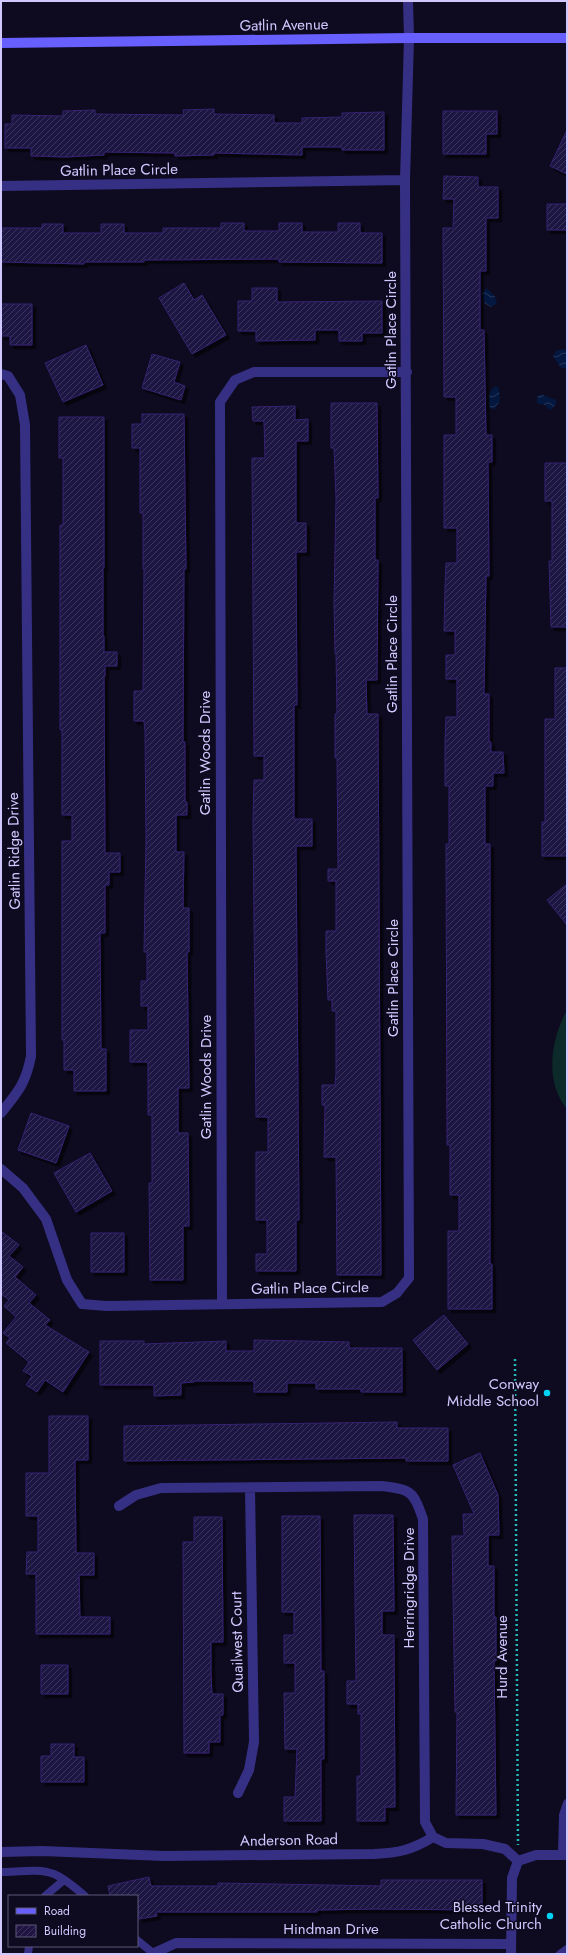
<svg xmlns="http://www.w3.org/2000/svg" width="568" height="1955" viewBox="0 0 568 1955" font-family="Jost,sans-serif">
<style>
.pitch{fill:#0c2a2a}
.water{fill:url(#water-waves)}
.building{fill:url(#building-hatch);stroke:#352371;filter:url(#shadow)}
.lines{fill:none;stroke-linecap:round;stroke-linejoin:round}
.path{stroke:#20bbb7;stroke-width:2.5;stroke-dasharray:2 3;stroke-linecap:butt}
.lane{stroke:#363084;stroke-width:8}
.street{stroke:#363084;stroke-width:10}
.secondary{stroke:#685fff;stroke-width:10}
.poi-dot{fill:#00d2f3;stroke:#0e0a1f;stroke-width:1.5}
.labels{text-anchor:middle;stroke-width:3;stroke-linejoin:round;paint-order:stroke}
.street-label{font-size:15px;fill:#d0c8ff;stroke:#0e0a1f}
.poi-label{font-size:15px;fill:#d0c8ff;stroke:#0e0a1f;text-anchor:end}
</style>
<defs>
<pattern id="water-waves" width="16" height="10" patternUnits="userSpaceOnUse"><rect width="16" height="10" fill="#04173e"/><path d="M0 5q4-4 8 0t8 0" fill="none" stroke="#28375b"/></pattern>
<pattern id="building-hatch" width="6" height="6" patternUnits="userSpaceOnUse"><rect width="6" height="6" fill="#1f1442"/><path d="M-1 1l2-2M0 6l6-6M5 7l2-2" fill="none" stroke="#3e355e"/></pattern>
<filter id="shadow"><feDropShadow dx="3.5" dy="3.5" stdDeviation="0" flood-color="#0009"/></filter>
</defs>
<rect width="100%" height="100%" fill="#0e0a1f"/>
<path class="pitch" d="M567,1010V1109C544,1082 551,1038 567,1010Z"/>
<path class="water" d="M486,288L495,296L497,303L491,307L484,303L482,293Z
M563,349L567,351V368H561L553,356L556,351Z
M496,386L499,388L500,401L495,409L490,408C487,401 488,390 496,386Z
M541,394L556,400V405L550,410L547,408V406L537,403V397Z"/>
<path class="building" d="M214,109V114L274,115V123H302V118L342,117V113L384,112V150H342V147H302V155L214,153V155L175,156V153L104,152V155L66,157L31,156V148H5V124H12V115L63,116V111L95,110V114L184,115L183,110Z
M443,111H497V134H486V154H443Z
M567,130V174L550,166Z
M444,176L478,177V187H498V218H486V271H480V330H484L486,435H492V462H488L489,576H486L484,694H489V742H491V752H503L504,773H493V786H485V844H490V1264H492V1309H448V1231H459V1195H450V1145H447L446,844H449V786H445V742L446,717H457V679H446V655H455V631H444L445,587L446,563H457V528H444V435H456V397H444L443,228H453L454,199H443Z
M547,204H567V230H547Z
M221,223H244V231H279V223H302V232H338V223H360V233H382V263L279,262V259L144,260V262H84V264L1,262V228H42V224H63V233H101V224H124V233H163V228H221Z
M184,283L194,300L202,295L226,335L192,354L159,298Z
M252,288H277V302L382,301V333H362V341H339V330H315V340L256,341V331H238V301H252Z
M1,304H32V345H10V336H1Z
M86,345L103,385L63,402L45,363Z
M152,354L180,362L174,382L185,386L181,400L142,388Z
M331,403H377L378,498H375V560H378L377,680H366L367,714H378L381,1275H337L336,1157H324L325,1105H322V1085H335L336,1073V1011H332V1000H328L326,952V931H336V881H328V869H338L337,758H335V714H337L336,654H335L334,603L336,498L334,448H331Z
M295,406V420L308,419V441H296V523H306V552H296L297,705H294V819H312V846H296L299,1220H296V1271H256V1254H267V1220H256V1152H268V1117H256L253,819L254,780H264V756H254L252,458H265L264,421H253L252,407Z
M142,414H184L186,569H184L183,742H185V802H187V815H176V852H184L183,908H189V952H187L189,1088H178V1133H188L189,1226H183V1280H150L149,1183H152V1115H148V1062H130V1030H148V1006H141V981H147V952H144L146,839L145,731L144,721H134V691H143L144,569H143V513H140V448H132V424H142Z
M59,417H104V568H103V636H104V652H117V666H105V676H104L105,853H120V872H109V885H105V933H100L101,1049H106V1091H74V1070H64V1040H62V841H72V815H62V730H60V525H63V458H59Z
M545,463H567V627H551L549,561H552V501H545Z
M555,668H567V856H542V822H545V719H555Z
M567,884V925L547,900Z
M31,1113L69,1126L56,1163L18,1150Z
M90,1153L112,1191L76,1212L54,1173Z
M1,1231L19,1245L9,1256L23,1267L15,1277L36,1295L29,1303L50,1320L45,1325L89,1352L63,1392L45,1380L37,1392L26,1385L32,1376L23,1371L29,1362L6,1343L10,1338L3,1333L16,1317L4,1306L9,1300L1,1294Z
M91,1233H124V1272H91Z
M444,1315L468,1344L437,1370L413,1340Z
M254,1340L349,1342V1348H402V1392H361V1389H316V1383H287V1392H254V1381H194V1382L181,1383V1395L154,1396V1385H100V1341H144V1344L226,1341V1351H254Z
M49,1416H88V1460H75L76,1553H94V1575H79L80,1617H110V1634H36V1574H26L27,1552H38V1516H26V1473H49Z
M397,1422V1428H448V1461H406V1458L124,1461V1426Z
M480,1453L498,1495L499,1535H488V1566H494V1617H496V1661H494L496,1815H456L457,1712H455L452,1536H464L463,1514H474L453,1465Z
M354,1515H393L394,1611H382V1635H394L395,1807H385V1821H357V1776H361V1714H358V1704H347V1681H356Z
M282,1516H320L321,1671H324V1759H321V1821H284V1797H295L297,1749H285L284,1693H295V1663H284V1635H294V1612H282Z
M194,1517H222L223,1642H211V1673L212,1694H223V1715H220V1742H209V1753H184L183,1542H194Z
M41,1665H68V1694H41Z
M51,1744H74V1757H84V1782H41V1756H51Z
M149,1877L151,1886H218V1883L381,1886V1880H482V1910L374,1909L317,1910V1912H156L157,1916L139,1919L137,1896H110L108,1886Z"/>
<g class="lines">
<path class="path" d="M515,1359L518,1845"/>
<path class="lane" d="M562,1855L563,1815L567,1803
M1,1872C17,1872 39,1868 54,1874C66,1879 75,1888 85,1896
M45,1896L64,1880
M137,1940L153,1953
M28,1954L29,1946
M560,1954L567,1949"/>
<path class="street" d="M1,186L405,180
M1,374L8,376L20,395L25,425L31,1056C26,1083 18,1092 1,1113
M1,1169L23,1188L46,1219L67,1280L82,1304L106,1306L382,1302L397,1293L409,1278L405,180L409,38L408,1
M222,1304L220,402L235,380L254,372H407
M119,1506L136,1495L161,1488L382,1486C412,1490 413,1491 423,1519L425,1822L433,1837
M238,1793L249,1770L254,1742L250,1488
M433,1837L446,1843L483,1844L505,1849L518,1861
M1,1852L43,1851L164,1856L374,1854C398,1853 412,1850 433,1837
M518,1861L536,1855H567
M152,1954L176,1943L511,1944
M511,1954L512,1878L518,1861"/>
<path class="secondary" d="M1,43L409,38H567"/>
</g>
<g class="poi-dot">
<circle cx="547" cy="1393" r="4"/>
<circle cx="550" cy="1916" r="4"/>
</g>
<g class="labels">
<g class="street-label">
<text transform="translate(284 25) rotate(-1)" y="5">Gatlin Avenue</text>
<text transform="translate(119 170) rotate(-1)" y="5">Gatlin Place Circle</text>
<text transform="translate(391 330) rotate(-90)" y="5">Gatlin Place Circle</text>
<text transform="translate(392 654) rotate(-90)" y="5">Gatlin Place Circle</text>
<text transform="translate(205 753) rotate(-90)" y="5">Gatlin Woods Drive</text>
<text transform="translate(14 851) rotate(-91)" y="5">Gatlin Ridge Drive</text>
<text transform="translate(393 978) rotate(-90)" y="5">Gatlin Place Circle</text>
<text transform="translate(206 1077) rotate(-90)" y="5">Gatlin Woods Drive</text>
<text transform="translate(310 1288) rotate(-1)" y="5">Gatlin Place Circle</text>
<text transform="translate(409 1588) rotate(-90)" y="5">Herringridge Drive</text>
<text transform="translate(237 1642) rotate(-91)" y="5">Quailwest Court</text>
<text transform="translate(502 1657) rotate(-90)" y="5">Hurd Avenue</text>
<text transform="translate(289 1840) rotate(-1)" y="5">Anderson Road</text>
<text x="331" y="1934">Hindman Drive</text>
</g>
<g class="poi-label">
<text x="539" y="1389">Conway<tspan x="539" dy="17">Middle School</tspan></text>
<text x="542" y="1912">Blessed Trinity<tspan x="542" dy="17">Catholic Church</tspan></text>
</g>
</g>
<rect width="568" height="1955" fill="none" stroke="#d0c8ff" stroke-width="4"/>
<rect x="8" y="1895" width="130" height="52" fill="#0e0a1f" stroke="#5c5679"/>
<rect x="16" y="1908" width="20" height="6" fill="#685fff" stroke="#5c5679"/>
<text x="44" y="1915" font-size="12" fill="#d0c8ff">Road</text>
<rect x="16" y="1925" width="20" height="12" fill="url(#building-hatch)" stroke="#5c5679"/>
<text x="44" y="1935" font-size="12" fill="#d0c8ff">Building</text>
</svg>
